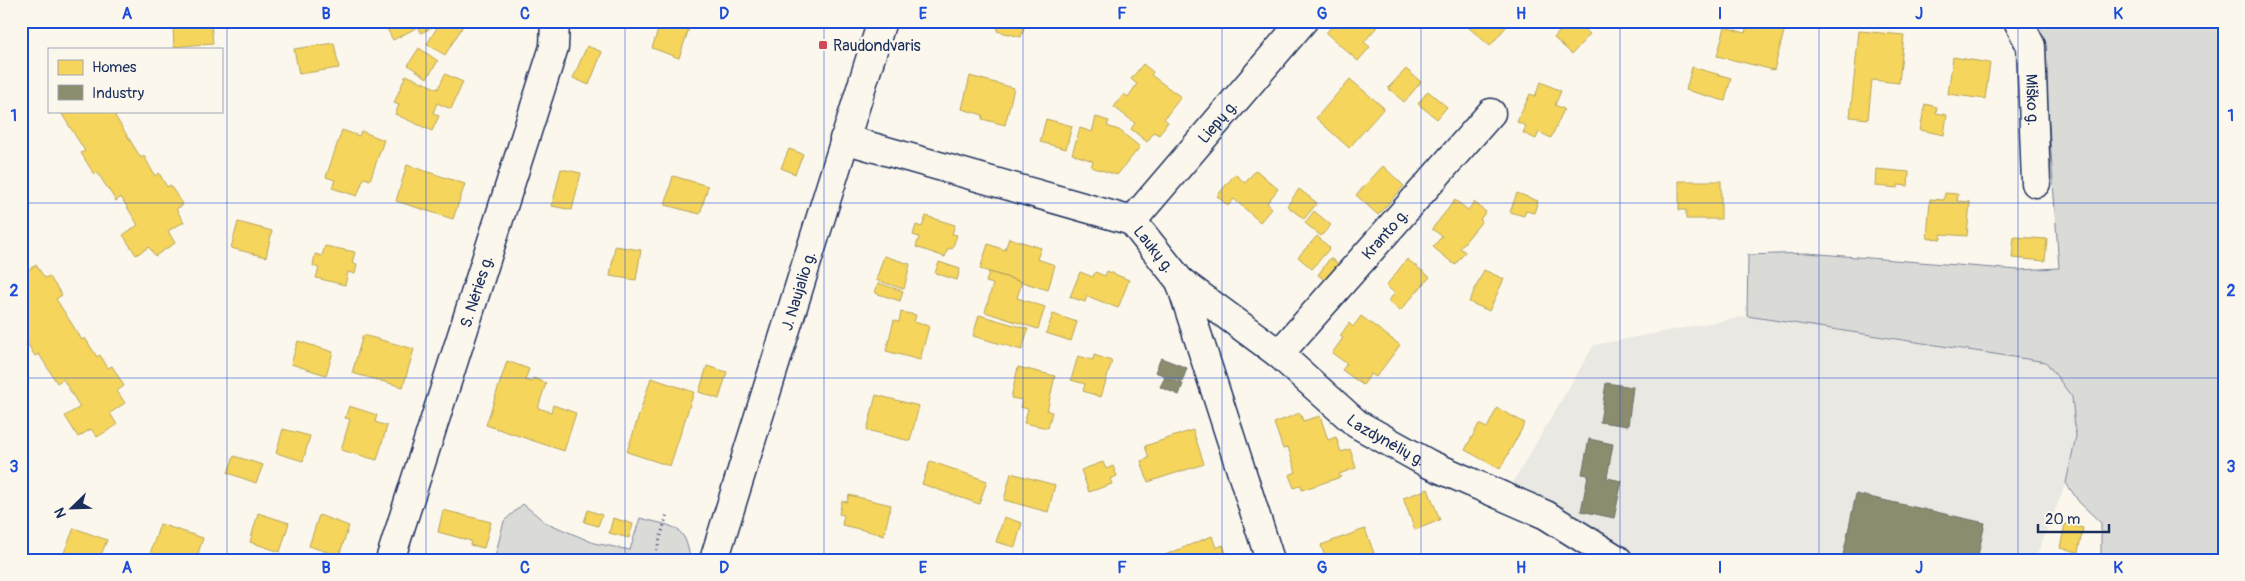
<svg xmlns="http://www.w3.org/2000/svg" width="2245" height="581" viewBox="0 0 2245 581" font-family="Pangolin,sans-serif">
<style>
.built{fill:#eae8e2}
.green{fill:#dadad7;stroke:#7a849a}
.homes{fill:#f6d55c;stroke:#b4a35d}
.industry{fill:#8c8c6e;stroke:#6a7069}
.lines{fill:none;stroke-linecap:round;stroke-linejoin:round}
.minor-casing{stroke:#1b2f5e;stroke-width:31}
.primary-casing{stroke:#1b2f5e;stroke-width:31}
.path{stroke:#1b2f5e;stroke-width:3;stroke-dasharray:1 4;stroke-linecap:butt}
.minor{stroke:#fbf7ec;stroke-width:28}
.primary{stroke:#fbf7ec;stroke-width:28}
.grid{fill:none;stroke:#1d4ed8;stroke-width:1;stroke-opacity:0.55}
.poi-dot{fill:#d1495b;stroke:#fbf7ec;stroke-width:2}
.labels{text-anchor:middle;stroke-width:5;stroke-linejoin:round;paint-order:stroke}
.poi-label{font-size:16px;fill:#1b2f5e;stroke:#fbf7ec;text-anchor:start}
.street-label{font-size:16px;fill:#1b2f5e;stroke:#fbf7ec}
.neatline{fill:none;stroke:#1d4ed8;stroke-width:2}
.grid-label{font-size:16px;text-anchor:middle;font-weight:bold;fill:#1d4ed8}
</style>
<rect width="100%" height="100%" fill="#fbf7ec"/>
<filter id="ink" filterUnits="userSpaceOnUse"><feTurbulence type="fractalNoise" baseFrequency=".02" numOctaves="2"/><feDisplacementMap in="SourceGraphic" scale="10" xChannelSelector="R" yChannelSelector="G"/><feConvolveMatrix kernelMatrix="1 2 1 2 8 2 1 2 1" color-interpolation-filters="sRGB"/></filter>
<g filter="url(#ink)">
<path class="built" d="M1747,316L2046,362L2072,397L2076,436L2066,483L2035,560H1636L1573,522L1507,492L1594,345Z"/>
<path class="green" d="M2035,21H2224V560H2101V523L2079,502L2066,483L2076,436L2072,397L2046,362L1747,316L1748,255L1807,253L2019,270L2059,268L2043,38Z
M523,504L545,522L594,543L630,550L640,518C672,527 686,523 690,560H494L504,521Z"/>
<path class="homes" d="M392,21H433L435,26L421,33L418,27L393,40L385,25Z
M441,21H466L445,55L427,44Z
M661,21L691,22L679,58L652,48Z
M999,21H1026L1021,37L997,31Z
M1336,21H1382L1364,42L1370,47L1358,61L1326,33Z
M1461,21H1511L1490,46Z
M1568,21H1583L1580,25L1590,34L1572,54L1554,38Z
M1748,21H1776L1786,24L1774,70L1717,56L1725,27L1745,33Z
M211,23L213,43L174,47L173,26Z
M1859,31L1904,35L1899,83L1872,80L1868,119L1850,117Z
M334,43L339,68L299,74L294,49Z
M587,46L602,52L589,85L573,78Z
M419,48L438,61L427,78L408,65Z
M1953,57L1990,63L1985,99L1948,94Z
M1143,64L1153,72L1151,75L1181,97L1164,119L1168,122L1159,135L1154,132L1147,142L1131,129L1135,123L1114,107L1124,94L1128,97L1137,84L1131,79Z
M1692,67L1731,78L1725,101L1686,90Z
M1406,69L1421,82L1404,102L1388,88Z
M445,74L463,82L451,109L437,103L433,113L439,116L432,131L395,114L399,105L394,103L406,75L438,89Z
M970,76L1014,88L1005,125L982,119L983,115L962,109Z
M1350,79L1384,108L1349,148L1316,118Z
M1541,82L1561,91L1555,105L1564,109L1551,138L1539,132L1536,139L1523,133L1526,126L1517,122L1530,94L1535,96Z
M1428,91L1447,107L1437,119L1418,104Z
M1925,104L1937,107L1936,113L1947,115L1944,135L1920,130Z
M60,111H120L121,113L115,116L141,158L144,156L155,176L159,173L167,187L170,185L183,205L176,209L184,222L168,231L175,243L155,256L149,247L136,255L123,235L138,225L121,197L116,201L97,172L94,174L81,153L85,151Z
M1096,117L1109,121L1107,126L1119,130L1140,147L1117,175L1091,167L1093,161L1072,154L1080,128L1092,132Z
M1046,119L1072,126L1066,149L1040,142Z
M342,130L359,136L361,131L384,140L370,180L364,178L357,196L332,188L335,180L326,177Z
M789,149L803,154L795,174L781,168Z
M407,165L465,184L453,219L396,201Z
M1383,166L1404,186L1378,215L1356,195Z
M561,169L581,173L572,210L552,206Z
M1876,169L1909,172L1908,186L1898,185V188L1875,186Z
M1256,170L1278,189L1267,203L1272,208L1260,222L1234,199L1228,206L1217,196L1235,174L1245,183Z
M673,176L708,186L700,214L665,205Z
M1679,181H1721V219H1686V210H1679Z
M1299,189L1317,203L1304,219L1287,206Z
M1517,193L1538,201L1534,213L1526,211L1524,216L1510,212Z
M1945,193L1958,194L1957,201L1970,202L1967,236L1941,234V239L1927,238L1930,199L1944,200Z
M1455,200L1468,210L1474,202L1486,212L1480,219L1482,221L1460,248L1465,252L1455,265L1433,247L1442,236L1432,229Z
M1314,211L1331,225L1321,236L1305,223Z
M926,216L955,225L952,234L957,235L952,249L948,248L945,257L916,247L919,237L913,235L916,225L922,227Z
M238,222L272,231L266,257L231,248Z
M1317,236L1330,248L1312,269L1298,257Z
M2014,237L2047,239L2045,261L2012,258Z
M1009,238L1041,248L1037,259L1055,265L1048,290L980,269L988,244L1005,250Z
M325,246L355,252L352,263L357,264L355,274L348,272L345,285L316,278L319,268L313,266L315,254L322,256Z
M615,246L641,250L636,280L610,276Z
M884,256L910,264L904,289L876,280Z
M1330,258L1340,265L1328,282L1318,275Z
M1407,259L1430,277L1400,311L1388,301L1395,293L1386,286Z
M939,262L960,269L957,280L935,273Z
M36,265L45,278L49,276L62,295L56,299L82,340L85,338L97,357L100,355L108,368L112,366L124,386L117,391L125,403L110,413L117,425L97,437L91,429L78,437L65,416L80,407L63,379L57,383L39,354L35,356L22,335L26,333L21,326V274Z
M1484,270L1504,279L1489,311L1469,302Z
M1107,271L1129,280L1118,308L1087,296L1085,302L1070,297L1080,272L1093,277L1095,272L1105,276Z
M989,272L1022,282L1017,298L1045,307L1038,329L985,312L993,284L986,282Z
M878,283L903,291L900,301L875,293Z
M901,312L916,315L914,322L929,326L920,360L886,351L894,320L899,322Z
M1053,314L1077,322L1071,341L1046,333Z
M979,315L1028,329L1022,350L973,336Z
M1361,316L1400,345L1376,377L1371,374L1363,385L1342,370L1347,364L1332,353L1343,338L1340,336L1349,323L1353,327Z
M363,335L414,349L403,387L352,373Z
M298,341L333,352L326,375L291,364Z
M1094,355L1112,361L1101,397L1083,391L1085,384L1071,380L1078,356L1093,360Z
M507,361L529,369L525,380L532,382L533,378L546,383L538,408L551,412L553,405L576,413L564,451L486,425Z
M707,366L727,372L719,399L699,392Z
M1018,367L1055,376L1047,411L1052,412L1048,428L1024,423L1028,409L1020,407L1022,400L1011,398Z
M651,378L694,392L670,466L627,452Z
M876,395L919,406L910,441L867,430Z
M349,406L377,415L375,422L387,426L377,460L341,450L350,419L345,418Z
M1497,408L1525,423L1500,469L1465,450L1479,424L1487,428Z
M1300,413L1303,421L1320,416L1328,440L1336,437L1341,452L1350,449L1356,468L1339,474L1341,477L1302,490L1301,485L1294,488L1289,475L1296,472L1288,447L1283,449L1274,423Z
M283,429L310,436L303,461L276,453Z
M1193,430L1204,464L1148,482L1141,461L1149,458L1145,446Z
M234,456L263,465L256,483L228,473Z
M930,461L987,481L979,504L922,484Z
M1103,462L1106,469L1113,466L1117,476L1110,479L1112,484L1089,492L1081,470Z
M1011,473L1055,485L1048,512L1004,500Z
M1428,489L1440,520L1415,530L1403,498Z
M849,495L891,505L884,535L842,525L844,515L839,514L842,501L847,502Z
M443,510L491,522L484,548L470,545L471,541L438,532Z
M588,510L602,515L598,526L584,522Z
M258,513L289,523L280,552L250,542Z
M319,515L349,526L339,556L309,546Z
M1004,517L1022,523L1015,547L996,542Z
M613,518L633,524L629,538L609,533Z
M160,524L203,538L196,560H148Z
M2065,524L2083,528L2078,552L2060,548Z
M74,528L107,540L99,560H61Z
M1365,529L1374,553L1358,560H1326L1321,545Z
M1212,536L1216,548L1223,545L1228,558L1223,560H1166L1165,555Z"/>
<path class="industry" d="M1161,358L1187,368L1182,382L1155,372Z
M1165,377L1183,384L1179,395L1160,387Z
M1606,383L1633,387L1628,426L1600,422Z
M1589,439L1613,444L1607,478L1622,481L1614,518L1581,511L1588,475L1582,474Z
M1856,494L1985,523L1977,560H1842Z"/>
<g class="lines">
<g class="minor-casing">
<g id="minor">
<path id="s1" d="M2018,21L2031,46L2036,183"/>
<path id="s2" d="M844,139L1132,221L1180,281L1270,560"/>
<path id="s3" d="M1132,221L1303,21"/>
<path id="s4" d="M1180,281L1279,354L1357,424L1429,464L1546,515L1618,560"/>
<path id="s5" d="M1279,354L1491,113"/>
<path id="s6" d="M390,560L554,47L555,21"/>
</g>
</g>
<g class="primary-casing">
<g id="primary">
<path id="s7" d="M714,560L882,21"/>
</g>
</g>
<path class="path" d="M654,560L667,514"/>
<use href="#minor" class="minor"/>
<use href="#primary" class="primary"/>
</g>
</g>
<path class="grid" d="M227,21V560M426,21V560M625,21V560M824,21V560M1023,21V560M1222,21V560M1421,21V560M1620,21V560M1819,21V560M2018,21V560M21,203H2224M21,378H2224"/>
<rect class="poi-dot" x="818" y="40" width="10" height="10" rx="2.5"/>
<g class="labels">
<g class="poi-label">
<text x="833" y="51">Raudondvaris</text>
</g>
<g class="street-label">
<text dy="6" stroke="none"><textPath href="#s1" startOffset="82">Miško g.</textPath></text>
<text dy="6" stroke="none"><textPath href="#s3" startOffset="131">Liepų g.</textPath></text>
<text dy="6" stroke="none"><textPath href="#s5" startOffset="160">Kranto g.</textPath></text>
<text dy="6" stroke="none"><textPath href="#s2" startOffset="335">Laukų g.</textPath></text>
<text dy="6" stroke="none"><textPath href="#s7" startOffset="282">J. Naujalio g.</textPath></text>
<text dy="6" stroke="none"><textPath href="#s6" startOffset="282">S. Nėries g.</textPath></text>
<text dy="6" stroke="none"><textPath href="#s4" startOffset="261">Lazdynėlių g.</textPath></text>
</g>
</g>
<rect width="2245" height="581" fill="none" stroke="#fbf7ec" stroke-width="55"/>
<rect x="48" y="48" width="175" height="65" fill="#fbf7ec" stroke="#a1a7b3"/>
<rect x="58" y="60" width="25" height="15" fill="#f6d55c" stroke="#a1a7b3"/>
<text x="92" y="72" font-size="15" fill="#1b2f5e">Homes</text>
<rect x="58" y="85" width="25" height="15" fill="#8c8c6e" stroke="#a1a7b3"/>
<text x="92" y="98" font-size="15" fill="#1b2f5e">Industry</text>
<g transform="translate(72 508) rotate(247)" stroke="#fbf7ec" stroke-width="4" paint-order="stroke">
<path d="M0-4L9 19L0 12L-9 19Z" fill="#1b2f5e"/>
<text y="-8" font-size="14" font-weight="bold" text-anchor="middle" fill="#1b2f5e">N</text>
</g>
<path d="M2038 524v8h71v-8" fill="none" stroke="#1b2f5e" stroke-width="2.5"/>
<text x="2045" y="524" font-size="15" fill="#1b2f5e" stroke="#fbf7ec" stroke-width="4" paint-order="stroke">20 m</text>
<rect x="28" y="28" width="2190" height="526" class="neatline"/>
<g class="grid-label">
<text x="127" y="19">A</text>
<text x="326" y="19">B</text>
<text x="525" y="19">C</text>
<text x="724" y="19">D</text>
<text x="923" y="19">E</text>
<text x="1122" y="19">F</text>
<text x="1322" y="19">G</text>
<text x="1521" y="19">H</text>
<text x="1720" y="19">I</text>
<text x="1919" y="19">J</text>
<text x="2118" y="19">K</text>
<text x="14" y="121">1</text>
<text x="2231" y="121">1</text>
<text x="14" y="296">2</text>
<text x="2231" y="296">2</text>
<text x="14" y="472">3</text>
<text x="2231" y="472">3</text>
<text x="127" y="573">A</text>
<text x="326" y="573">B</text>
<text x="525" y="573">C</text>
<text x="724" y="573">D</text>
<text x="923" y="573">E</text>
<text x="1122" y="573">F</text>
<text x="1322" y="573">G</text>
<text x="1521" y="573">H</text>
<text x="1720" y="573">I</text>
<text x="1919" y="573">J</text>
<text x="2118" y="573">K</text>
</g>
</svg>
